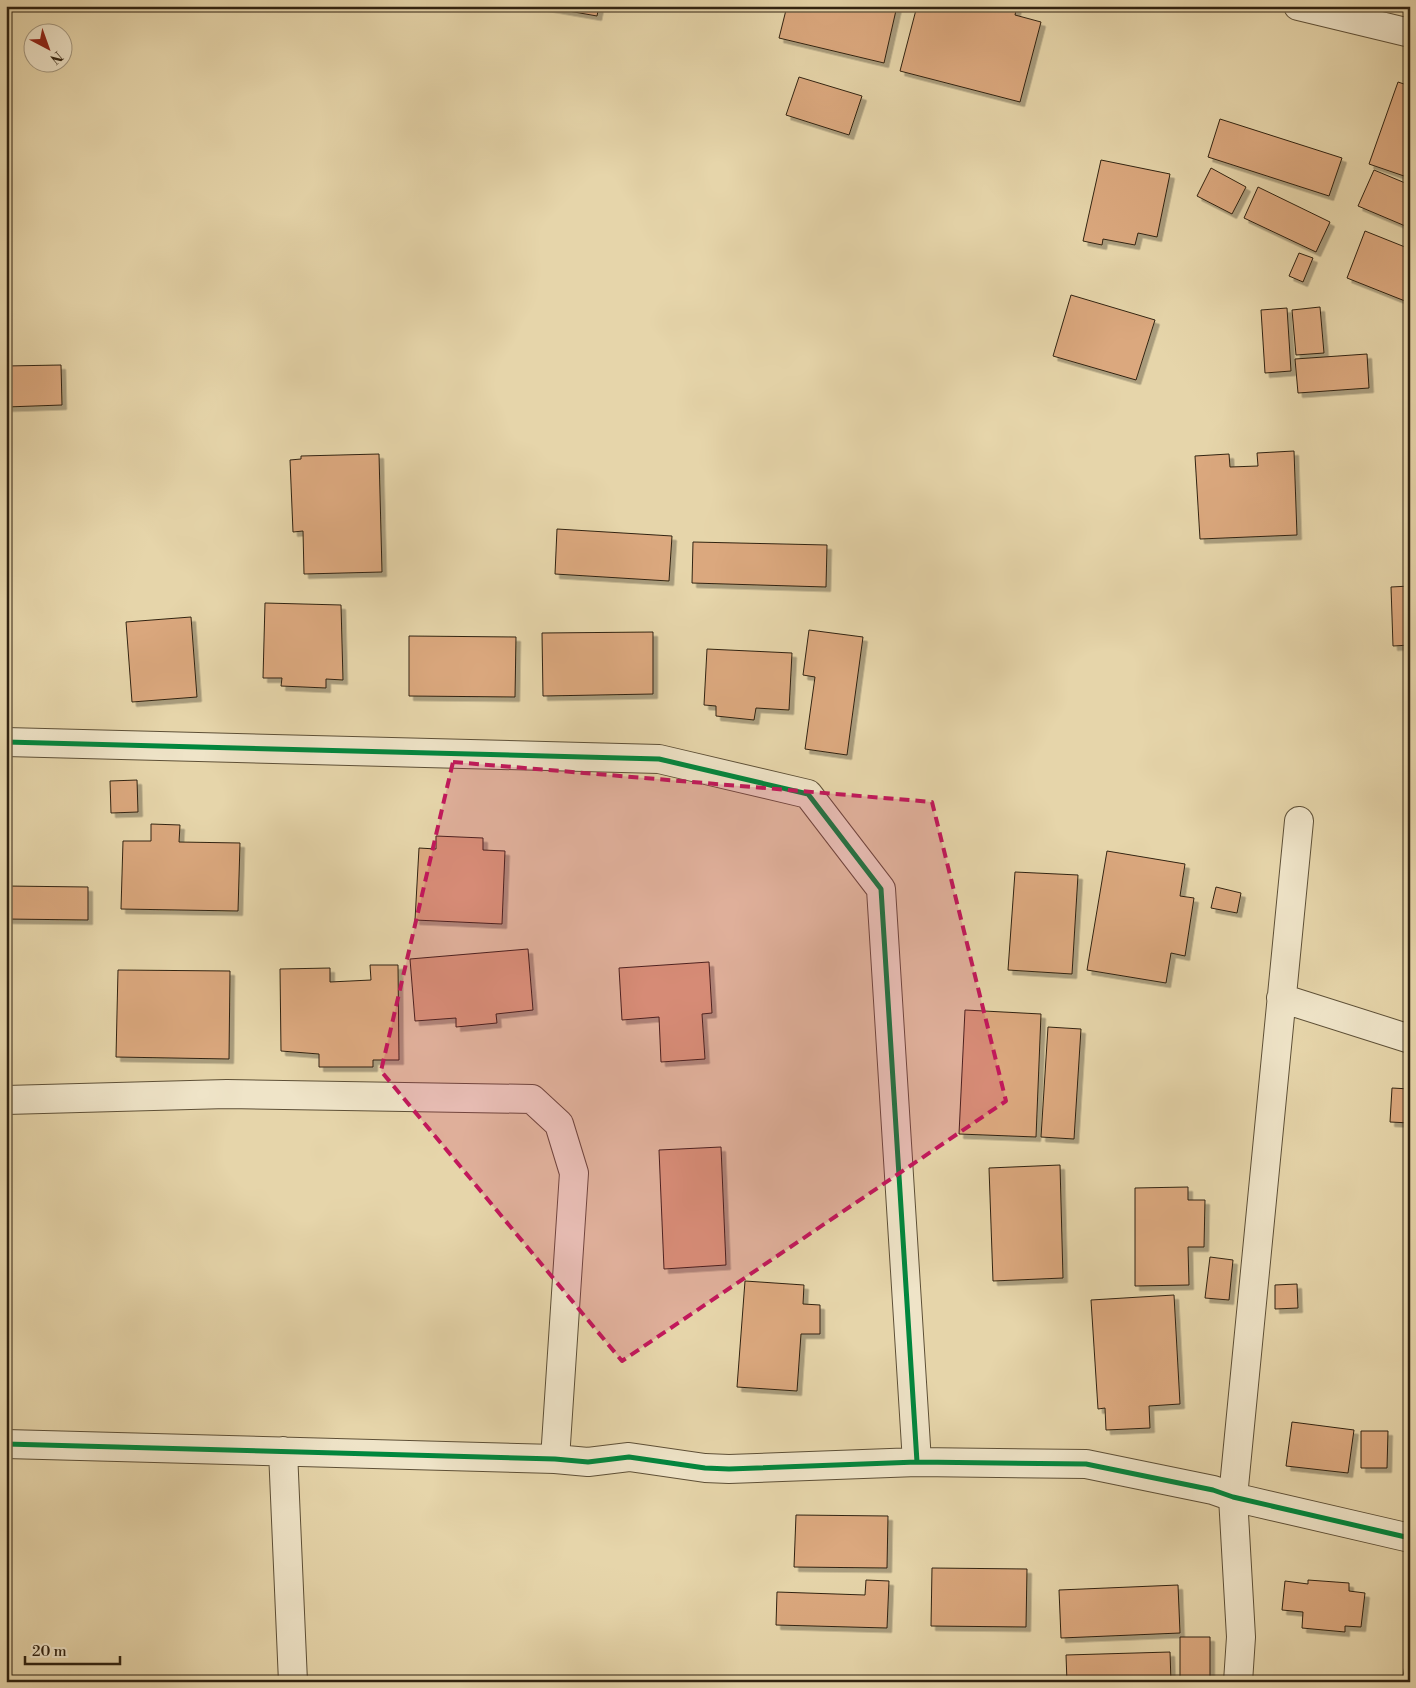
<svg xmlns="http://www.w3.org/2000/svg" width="1416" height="1688" viewBox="0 0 1416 1688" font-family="'Libre Bodoni',serif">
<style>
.building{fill:#dba87e;stroke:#312311;filter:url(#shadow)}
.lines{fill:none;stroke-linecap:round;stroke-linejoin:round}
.minor-casing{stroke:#5e5037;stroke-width:30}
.minor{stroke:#efe4c8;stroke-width:28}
.cycleway-casing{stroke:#efe4c8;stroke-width:8}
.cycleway{stroke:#00873e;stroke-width:5}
.marked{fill:#c2185b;fill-opacity:0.2;stroke:#c2185b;stroke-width:4;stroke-dasharray:10 6;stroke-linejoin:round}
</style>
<defs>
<filter id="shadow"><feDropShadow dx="4.5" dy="4.5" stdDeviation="0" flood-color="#0004"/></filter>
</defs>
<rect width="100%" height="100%" fill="#e6d5aa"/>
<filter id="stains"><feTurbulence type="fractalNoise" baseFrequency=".004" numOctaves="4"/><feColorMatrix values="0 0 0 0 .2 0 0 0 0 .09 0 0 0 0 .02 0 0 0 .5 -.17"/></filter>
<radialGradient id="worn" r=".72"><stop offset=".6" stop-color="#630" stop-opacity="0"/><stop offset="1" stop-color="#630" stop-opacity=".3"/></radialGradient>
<path class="building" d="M540,6H599L597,16Z
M787,6H897L884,63L779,38Z
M917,6H1017L1015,15L1041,22L1020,102L900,71Z
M799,77L862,96L849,135L786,115Z
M1398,82L1410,86V161L1404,176L1369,164Z
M1220,119L1342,158L1329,196L1208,157Z
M1101,160L1170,174L1157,237L1138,233L1135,245L1103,239L1102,245L1083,241Z
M1211,168L1246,187L1232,214L1197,196Z
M1374,170L1410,185V228L1358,206Z
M1258,187L1330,222L1316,252L1244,218Z
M1365,231L1410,249V303L1347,278Z
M1299,253L1313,258L1303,282L1289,276Z
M1071,295L1155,320L1136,380L1053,356Z
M1320,307L1324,353L1296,355L1292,310Z
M1287,308L1291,371L1265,373L1261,310Z
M1367,354L1369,388L1298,393L1295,359Z
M61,365L62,405L6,407V366Z
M1294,451L1297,535L1200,539L1195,456L1229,454L1230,467L1258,466L1257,453Z
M379,454L382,572L304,574L303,531L293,532L290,460L301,459V456Z
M557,529L672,536L669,581L555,574Z
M693,542L827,545L826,587L692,583Z
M1410,586V645L1393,646L1391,587Z
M265,603L341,605L343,680L326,679V688L281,686L282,678H263Z
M191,617L197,697L132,702L126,622Z
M809,630L863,637L847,755L805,749L815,677L803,675Z
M653,632V694L543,696L542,633Z
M409,636L516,637L515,697L409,696Z
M707,649L792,653L789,710L756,708L754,720L716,716V706L704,705Z
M137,780L138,812L111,813L110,781Z
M151,824L180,825L179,842L240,843L238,911L121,909L123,841H151Z
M436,836L483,838V850L505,851L502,924L415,920L419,848L436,849Z
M1107,851L1185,864L1180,896L1194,898L1185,956L1171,953L1166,983L1087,970Z
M1015,872L1078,875L1072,974L1008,970Z
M6,886L88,887V920L6,919Z
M1216,887L1241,893L1237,913L1211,908Z
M528,949L533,1010L496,1014L497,1023L456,1027V1018L415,1021L410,959Z
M709,962L712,1013L702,1014L705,1059L661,1062L659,1017L622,1020L619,968Z
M370,965H398L399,1060H373V1067H319V1054L281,1051L280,969L330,968V982L371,980Z
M118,970L230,971L229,1059L116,1057Z
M965,1010L1041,1014L1036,1137L959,1134Z
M1048,1027L1081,1029L1074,1139L1041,1137Z
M1392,1088L1410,1089V1123L1390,1122Z
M721,1147L726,1265L664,1269L659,1150Z
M1060,1165L1063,1278L993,1281L989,1168Z
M1188,1187V1200H1205L1204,1247H1188L1189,1285L1135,1286V1188Z
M1210,1257L1233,1260L1229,1300L1205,1298Z
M745,1281L804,1285L803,1304L820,1305V1334H801L797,1391L737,1387Z
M1297,1284L1298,1308L1275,1309V1285Z
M1174,1295L1180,1404L1149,1406L1150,1428L1106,1430L1105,1408L1098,1409L1091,1300Z
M1292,1422L1354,1430L1348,1473L1286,1466Z
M1361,1431H1388L1387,1468H1361Z
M796,1515L888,1516L887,1568L794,1567Z
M932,1568L1027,1569L1026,1627L931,1626Z
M866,1580L889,1581L887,1628L776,1625L777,1592L865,1595Z
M1308,1580L1349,1583V1591L1365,1593L1361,1627L1345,1626V1632L1302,1628L1303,1612L1282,1610L1285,1581L1308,1584Z
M1178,1585L1180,1633L1061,1638L1059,1590Z
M1180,1637H1210V1681H1180Z
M1170,1652L1171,1682H1067L1066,1655Z
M1407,1655H1410V1677L1403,1676Z"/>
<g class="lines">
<g class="minor-casing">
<path id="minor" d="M1298,6L1410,33
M6,742L659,759L808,794L881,889L917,1462
M1281,998L1410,1039
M6,1100L227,1094L532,1099L559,1124L574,1173L555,1459
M6,1444L555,1459L588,1462L629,1457L705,1468L729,1469L917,1462L1086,1464L1213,1490L1233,1497L1410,1538
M283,1451L293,1682
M1238,1682L1241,1637L1233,1497L1299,821"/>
</g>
<use href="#minor" class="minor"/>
<g class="cycleway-casing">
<path id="cycleway" d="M6,742L659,759L808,794L881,889L917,1462
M6,1444L555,1459L588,1462L629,1457L705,1468L729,1469L917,1462L1086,1464L1213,1490L1233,1497L1410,1538"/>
</g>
<use href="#cycleway" class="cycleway"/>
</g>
<path class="marked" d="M453,762L932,802L1006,1101L622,1361L381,1071Z"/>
<rect width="1416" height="1688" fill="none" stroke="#e6d5aa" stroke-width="25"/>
<rect x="8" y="8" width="1401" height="1673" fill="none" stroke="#312311" stroke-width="2.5"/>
<rect x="12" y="12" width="1391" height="1663" fill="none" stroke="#312311"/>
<g transform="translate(48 48) rotate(139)"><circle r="24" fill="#efe4c8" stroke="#a3977f"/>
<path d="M0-4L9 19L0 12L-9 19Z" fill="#8f2418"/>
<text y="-8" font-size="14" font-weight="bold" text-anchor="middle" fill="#312311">N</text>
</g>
<path d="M25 1656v8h95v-8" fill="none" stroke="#312311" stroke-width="2.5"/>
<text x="32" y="1656" font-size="15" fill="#312311" stroke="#efe4c8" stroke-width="4" paint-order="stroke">20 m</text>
<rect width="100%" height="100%" filter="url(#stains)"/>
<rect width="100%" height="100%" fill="url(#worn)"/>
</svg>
